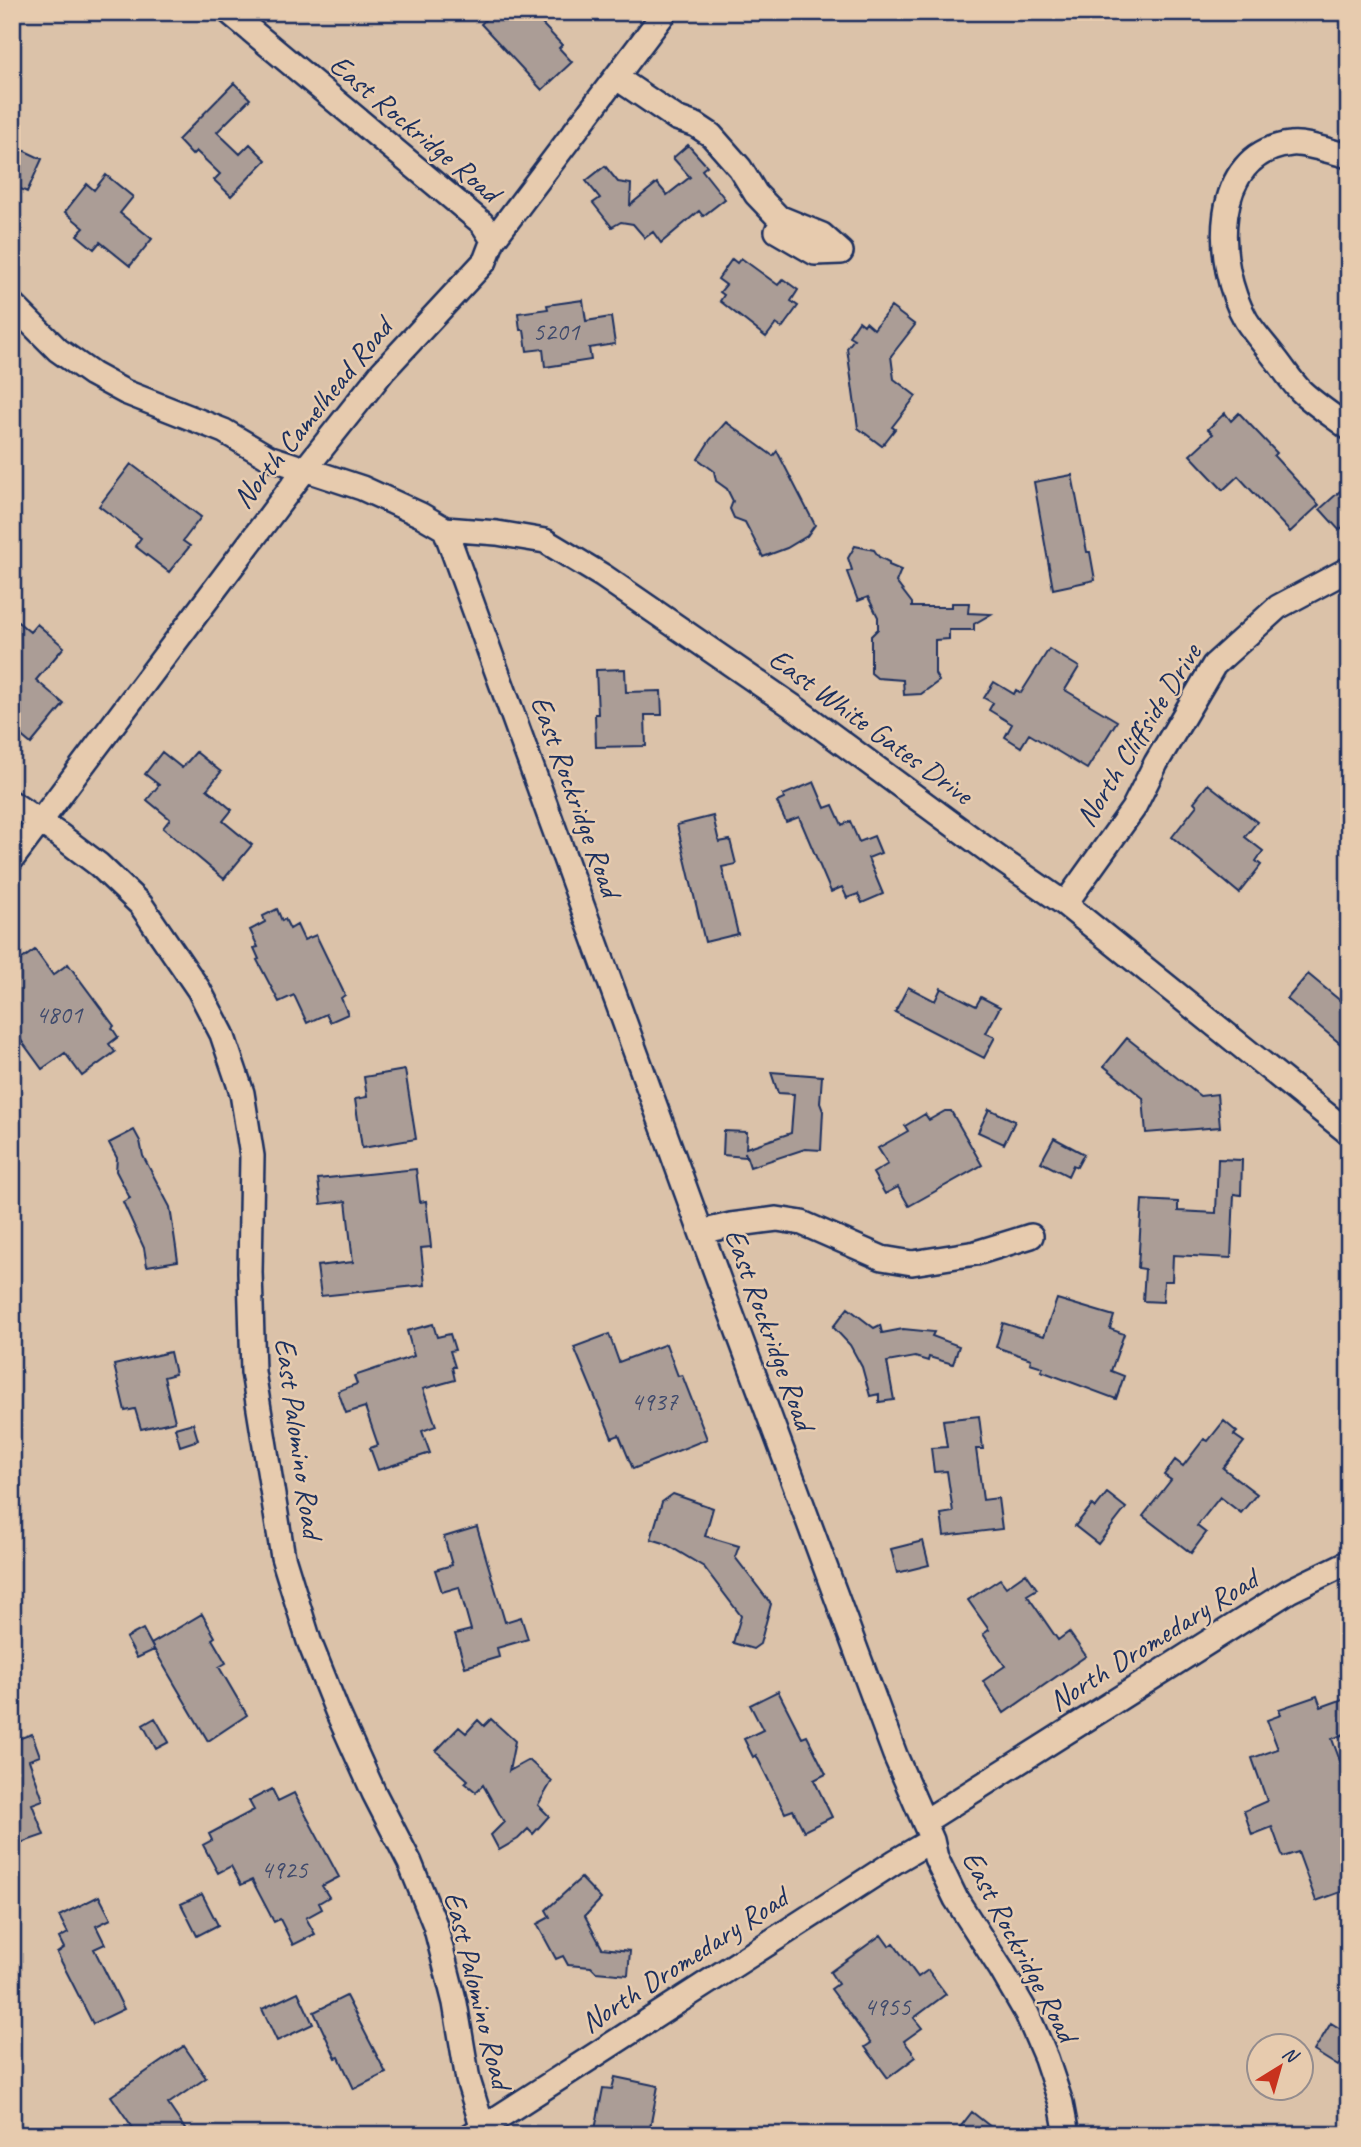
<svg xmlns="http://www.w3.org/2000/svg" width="1361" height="2147" viewBox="0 0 1361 2147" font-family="Caveat,sans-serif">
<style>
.building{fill:#ab9d96;stroke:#1b2f5e;stroke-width:2}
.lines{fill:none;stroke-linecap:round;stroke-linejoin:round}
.minor-casing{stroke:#1b2f5e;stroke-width:28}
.minor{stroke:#e7cbae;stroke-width:23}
.labels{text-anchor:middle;stroke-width:5;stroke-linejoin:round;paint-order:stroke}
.number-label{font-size:26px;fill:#3f4a6c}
.street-label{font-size:30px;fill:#1b2f5e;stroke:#e7cbae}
</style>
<rect width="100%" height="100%" fill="#dbc2a9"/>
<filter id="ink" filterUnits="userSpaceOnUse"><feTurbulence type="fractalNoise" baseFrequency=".0143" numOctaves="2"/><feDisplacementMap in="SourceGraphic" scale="14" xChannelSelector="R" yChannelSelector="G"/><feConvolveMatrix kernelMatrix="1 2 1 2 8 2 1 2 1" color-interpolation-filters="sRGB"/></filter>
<g filter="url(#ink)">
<path class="building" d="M493,12H531L562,45L559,48L572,62L542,90L481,24Z
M234,83L250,99L217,132L240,154L250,144L266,160L231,196L214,180L220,174L196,151L192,155L178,140Z
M12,145L42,159L27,192L12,185Z
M688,145L707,166L702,170L725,199L703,216L699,211L661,243L653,232L645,238L633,224L621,222L612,227L593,203L600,198L586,181L605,166L618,182L631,184L630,205L657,183L667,195L690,177L673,158Z
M106,175L133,197L120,213L152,239L130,266L100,242L94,249L77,235L84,228L65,212L87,184L94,190Z
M741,258L778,285L783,279L798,290L791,301L798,306L782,328L776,324L766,337L720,301L724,295L720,292L726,285L718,279L732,259L737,263Z
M583,300L586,321L611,317L615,344L589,348L591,360L545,367L543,349L527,351L524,330H520L518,313L548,309L547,305Z
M891,307L915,325L891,356L894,379L916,396L892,427L895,429L882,446L858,428L847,348L854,339L849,336L859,321L864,325L866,322L874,329Z
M1225,413L1231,421L1239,413L1277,453L1274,456L1319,505L1290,532L1238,476L1223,490L1190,455L1213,434L1208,429Z
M726,422L773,456L777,451L815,525L807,536L787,548L763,557L745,522L734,518L730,509L733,501L727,489L716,481L714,471L698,459L710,440Z
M131,464L201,517L183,541L190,546L169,572L135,546L141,538L99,506Z
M1072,475L1087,552H1090L1095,580L1053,589L1034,482Z
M1349,483V522L1339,530L1320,509Z
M855,546L874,550L879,557L889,562V565L901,570L896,582L912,603V607H952V603H969L968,613L991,614L974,624V630H949V639L935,640V674L939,681L921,694L904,695L903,680L877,678L871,673V636L878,629V617L868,597L858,601L847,572L852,570L848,558Z
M12,617L30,632L37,624L64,647L36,680L64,704L31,744L12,728Z
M1049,649L1079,667L1065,690L1117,721L1087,769L1029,734L1021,747L1005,737L1012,724L989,710L993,703L984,698L994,682L1014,694L1016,690L1021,693Z
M625,669L626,692L661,691L662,715H645L646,746L596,747L595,714H598L596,670Z
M162,752L182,768L196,752L221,772L207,789L232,810L223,821L252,845L224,879L163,828L170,819L147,800L159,785L145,774Z
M814,782L825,808L833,805L842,825L850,821L859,842L874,836L881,853L868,858L883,894L862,903L858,894L847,898L842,887L831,892L799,817L786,822L777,802L784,799L783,795Z
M1208,784L1257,822L1245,837L1263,851L1256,861L1261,865L1239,893L1172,837L1197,805L1194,802Z
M713,816L719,842L730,840L736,864L722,867L738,934L705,942L677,825Z
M277,909L282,921L285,919L290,929L297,925L304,940L316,935L345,995L341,998L348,1014L330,1022L326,1014L307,1023L294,995L279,1002L257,960L259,959L254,948L258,947L250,930L265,922L263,916Z
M35,950L53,975L68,964L114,1026L112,1028L118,1037L109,1044L115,1052L82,1076L65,1053L42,1069L20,1039L12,1045V966Z
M1308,974L1349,1008V1051L1287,999Z
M908,987L935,1001L941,988L976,1006L981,997L1000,1007L986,1033L995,1037L984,1058L895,1012Z
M1127,1038L1200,1096L1217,1094L1220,1127L1146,1133L1143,1098L1104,1066Z
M405,1070L416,1139L362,1148L355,1099L367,1097L364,1077Z
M771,1072L822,1076L820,1103L823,1111L821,1150L805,1149L750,1167L745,1152V1157L723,1155L724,1131L747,1132L746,1148L791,1133L794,1094L778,1093Z
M989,1109L1015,1121L1004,1144L978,1132Z
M945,1111H951L982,1165L909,1206L898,1187L885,1194L873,1173L888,1164L878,1148L908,1131L905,1126L925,1114L929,1120Z
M134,1130L140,1141L143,1156L170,1207L178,1261L147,1266L144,1248L123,1202L130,1198L116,1171L117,1158L109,1143Z
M1054,1138L1084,1154L1077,1167L1073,1165L1068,1176L1041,1162Z
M1218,1159L1242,1160L1241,1195L1234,1194L1231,1258L1173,1255L1172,1281H1164L1163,1302L1143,1301L1145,1269L1138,1268L1142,1200L1178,1202V1211L1216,1213Z
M416,1169L420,1202L426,1201L431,1247L421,1248L425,1285L321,1296L317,1266L353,1262L346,1201L321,1204L318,1179Z
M1057,1299L1114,1316L1110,1329L1124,1334L1111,1371L1124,1376L1116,1399L1041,1371L1043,1367L1030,1363L1031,1359L996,1347L1003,1323L1044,1336Z
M848,1308L874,1328L880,1325L882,1333L903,1329L934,1332L932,1336L959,1346L953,1364L929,1357L928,1361L915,1357L887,1362L894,1400L879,1402V1394L870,1396L862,1367L850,1345L833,1327Z
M433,1324L437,1337L450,1334L455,1350L450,1351L455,1367H452L455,1380L423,1389L436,1426L422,1431L430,1453L378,1470L370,1448L378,1445L365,1407L346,1413L338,1391L357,1384L354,1376L414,1356L407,1331Z
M609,1334L619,1362L666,1344L678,1376L682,1375L707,1439L633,1469L619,1435L612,1438L574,1347Z
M170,1352L175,1374L164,1377L175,1421L141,1429L135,1409L125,1411L114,1365Z
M979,1416L983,1449H976L983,1500L998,1498L1002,1529L944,1536L941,1514L953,1512L947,1471L934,1472L931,1448L947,1447L943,1420Z
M1224,1421L1237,1432L1234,1435L1244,1442L1223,1468L1257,1494L1241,1513L1220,1497L1197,1526L1206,1533L1191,1553L1143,1516L1171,1480L1164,1475L1175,1460L1183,1466L1204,1439L1208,1441Z
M193,1423L198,1440L180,1446L175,1428Z
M1107,1493L1126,1508L1098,1544L1075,1526L1092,1505L1095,1508Z
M673,1494L713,1508L705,1536L739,1546L735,1557L771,1604L760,1644L753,1649L733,1643L741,1616L704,1567L664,1543L651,1539L662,1502Z
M477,1527L505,1622L521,1617L528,1639L497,1648L499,1657L465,1667L455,1634L471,1630L459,1587L442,1592L435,1570L452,1565L444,1537Z
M923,1541L929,1565L897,1573L891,1549Z
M1026,1573L1037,1589L1027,1595L1058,1640L1069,1632L1086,1656L1004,1713L983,1681L1005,1666L983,1634L989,1630L968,1600L1000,1579L1006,1587Z
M202,1614L215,1637L212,1639L226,1663L219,1667L247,1715L208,1741L151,1644L154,1650L137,1658L126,1638L143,1629L151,1644Z
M778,1691L802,1738L807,1736L826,1774L814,1780L832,1817L804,1831L793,1810L785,1813L756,1755L753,1757L744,1739L763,1730L750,1705Z
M1317,1696L1321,1707L1349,1697V1732L1332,1739L1349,1785V1889L1316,1901L1298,1852L1283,1857L1272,1827L1252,1835L1244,1811L1267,1801L1252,1758L1278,1749L1267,1720L1281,1715L1279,1709Z
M155,1718L169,1742L156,1749L143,1725Z
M491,1719L515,1741L509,1771L529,1760L552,1781L538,1805L549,1816L533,1834L528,1829L518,1839L499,1850L491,1835L504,1822L483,1785L476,1792L465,1783L468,1780L436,1751L459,1727L466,1733L478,1720L484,1726Z
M32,1734L40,1756L29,1760L43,1800L32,1804L44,1835L12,1846V1741Z
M272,1789L278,1801L294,1793L339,1877L322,1886L329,1897L319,1903L322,1909L306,1918L315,1934L293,1945L280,1919L274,1922L252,1880L241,1885L231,1866L218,1873L203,1845L212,1840L209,1834L254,1810L249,1801Z
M581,1878L601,1899L585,1916L602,1948L630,1951L628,1975L596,1972L591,1967L568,1965L563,1956L556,1959L537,1924L550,1917L546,1910Z
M202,1894L218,1925L197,1936L181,1904Z
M99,1896L111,1919L96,1926L105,1944L94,1949L124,2009L93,2024L57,1953L64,1948L59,1938L68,1933L59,1916Z
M881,1935L889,1946L893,1943L918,1977L928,1970L946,1994L914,2018L922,2028L904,2041L916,2057L888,2078L865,2047L871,2043L831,1989L838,1984L830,1972Z
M298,1992L313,2024L277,2041L262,2009Z
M346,1996L386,2073L354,2089L339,2057L336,2058L314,2012Z
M1331,2023L1349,2034V2049L1338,2066L1314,2051Z
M184,2046L206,2078L168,2104L189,2135H138L111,2096Z
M615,2077L658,2086L649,2133L637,2131V2135H594L603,2088L612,2089Z
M972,2112L1001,2135H954Z"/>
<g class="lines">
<g class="minor-casing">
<path id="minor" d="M229,12L482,223L493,240
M617,78L676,118L696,125L711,135L740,168L756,194L778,217L822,235L841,252
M1349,156C1333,153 1306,142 1291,144C1209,153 1214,265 1246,320C1254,333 1266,346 1275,358C1284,369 1292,383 1302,392C1316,405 1333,416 1349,428
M777,231L815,253L841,252
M12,304L58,350L92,374L125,392L224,431L268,457L362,488L421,515L445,529L497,533L545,541L603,576L795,708L997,857L1065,904L1349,1133
M445,529L701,1232L895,1755L932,1840L936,1858L956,1899L1001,1969L1027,2014L1046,2058L1061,2103L1067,2135
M12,803L58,834L99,865L141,905L199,990L222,1034L242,1093L252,1156L250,1272L253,1372L283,1557L309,1641L337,1711L374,1793L410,1863L435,1925L455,2003L468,2080L485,2135
M12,859L306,468L383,371L485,261L493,240L665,12
M1065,904L1133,809L1156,763L1214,665L1278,607L1349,569
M701,1232L731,1225L777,1219L802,1223L882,1258L912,1263L976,1253L1031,1236
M924,1822L1289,1591L1349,1562
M471,2135L896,1861L932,1840"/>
</g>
<use href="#minor" class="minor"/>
</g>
</g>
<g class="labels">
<g class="number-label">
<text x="556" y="340">5201</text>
<text x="59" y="1023">4801</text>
<text x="654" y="1410">4937</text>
<text x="284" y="1878">4925</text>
<text x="887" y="2015">4955</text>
</g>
<g class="street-label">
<text transform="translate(415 128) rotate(40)" y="10">East Rockridge Road</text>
<text transform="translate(312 413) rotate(-51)" y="10">North Camelhead Road</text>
<text transform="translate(871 726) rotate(36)" y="10">East White Gates Drive</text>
<text transform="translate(1138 735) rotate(-58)" y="10">North Cliffside Drive</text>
<text transform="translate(576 796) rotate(70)" y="10">East Rockridge Road</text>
<text transform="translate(770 1329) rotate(70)" y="10">East Rockridge Road</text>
<text transform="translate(299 1438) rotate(82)" y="10">East Palomino Road</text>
<text transform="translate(1153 1640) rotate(-32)" y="10">North Dromedary Road</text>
<text transform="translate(1020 1946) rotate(62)" y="10">East Rockridge Road</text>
<text transform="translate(684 1960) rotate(-33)" y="10">North Dromedary Road</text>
<text transform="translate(478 1990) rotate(76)" y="10">East Palomino Road</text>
</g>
</g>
<rect width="1361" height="2147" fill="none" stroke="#e7cbae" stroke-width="42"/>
<rect x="21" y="21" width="1319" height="2105" fill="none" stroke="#1b2f5e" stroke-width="2.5" filter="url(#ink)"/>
<g transform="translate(1280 2067) rotate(37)"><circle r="33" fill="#e7cbae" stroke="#958d8e" stroke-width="2"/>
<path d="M0-5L12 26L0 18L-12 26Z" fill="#c8321e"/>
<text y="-10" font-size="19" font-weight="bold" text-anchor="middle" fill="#1b2f5e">N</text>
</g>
</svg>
